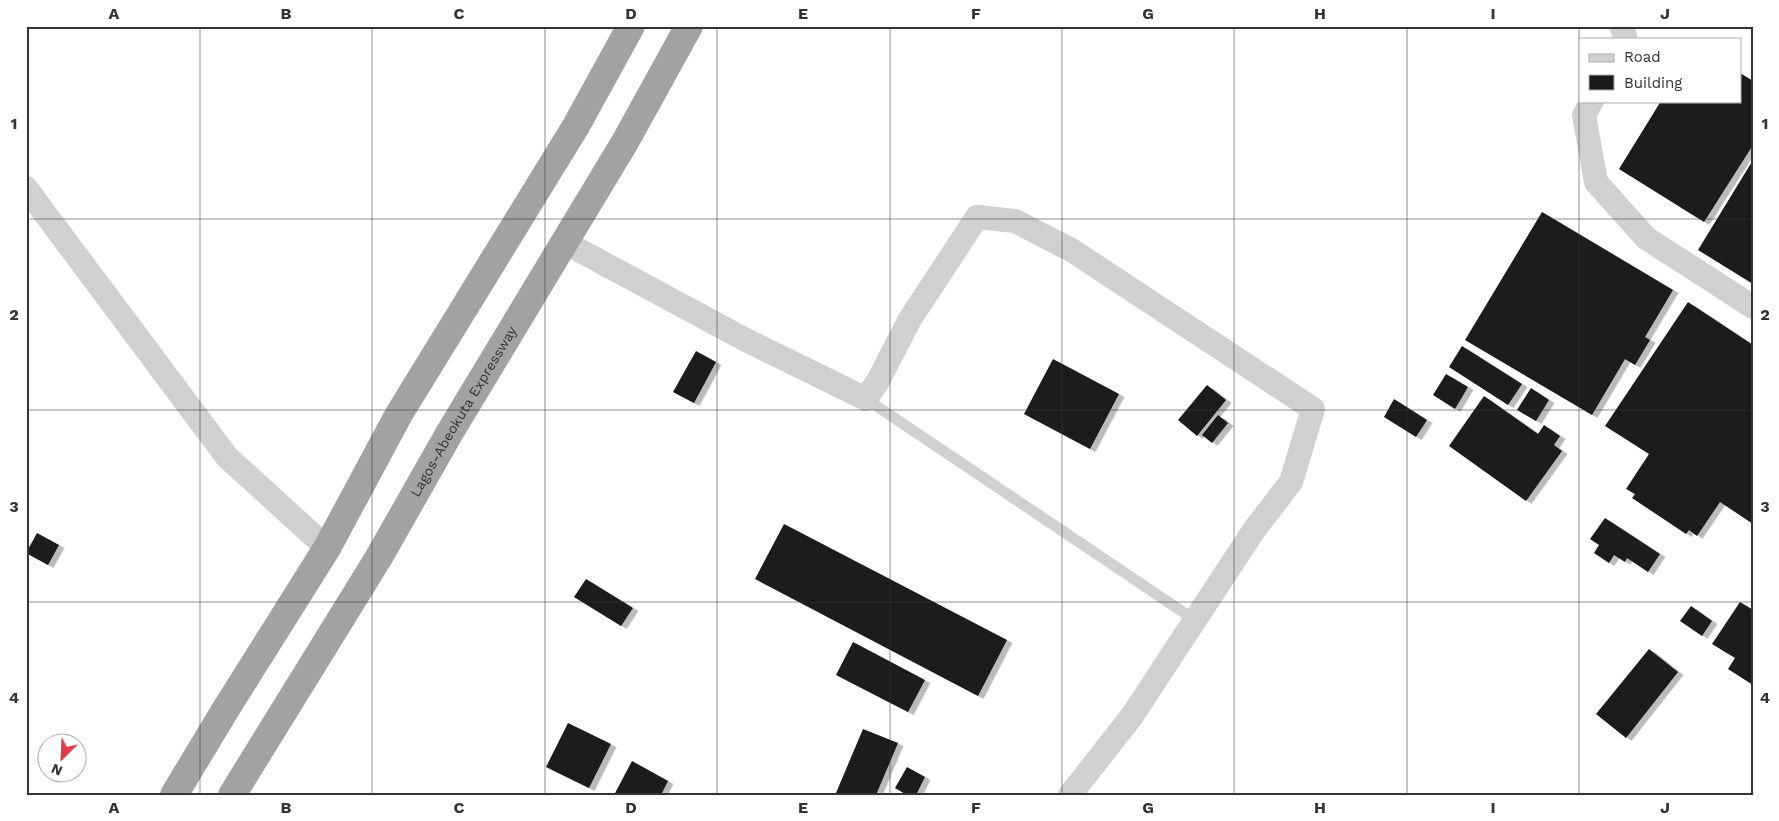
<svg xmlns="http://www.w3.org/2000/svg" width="1779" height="821" viewBox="0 0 1779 821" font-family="'Work Sans',sans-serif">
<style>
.building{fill:#1a1a1a;filter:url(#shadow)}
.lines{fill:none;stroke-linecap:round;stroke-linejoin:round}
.service{stroke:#d0d0d0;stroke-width:11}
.minor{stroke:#d0d0d0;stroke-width:24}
.trunk{stroke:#a2a2a2;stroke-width:28}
.grid{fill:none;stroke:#333;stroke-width:1;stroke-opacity:0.55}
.labels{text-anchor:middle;stroke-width:5;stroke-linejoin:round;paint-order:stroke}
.street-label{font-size:14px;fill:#333;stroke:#fff}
.neatline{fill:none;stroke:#333;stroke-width:2}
.grid-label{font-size:16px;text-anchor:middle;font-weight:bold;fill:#333}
</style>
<defs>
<filter id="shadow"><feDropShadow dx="5.5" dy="3" stdDeviation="0" flood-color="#0004"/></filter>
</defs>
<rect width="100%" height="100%" fill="#fff"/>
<path class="building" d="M1740,73L1753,81V145L1704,222L1619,169L1661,101H1740Z
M1753,160V284L1698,250Z
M1542,212L1673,290L1645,337L1650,340L1635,365L1625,359L1592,415L1465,340Z
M1688,302L1753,345V524L1720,502L1697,536L1689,530L1686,534L1632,498L1635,494L1626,489L1649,454L1605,426Z
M1462,346L1522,384L1508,405L1449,367Z
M696,351L716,362L694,403L673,392Z
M1053,359L1119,394L1090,449L1024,414Z
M1446,374L1468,387L1455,409L1433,395Z
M1207,385L1226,400L1197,436L1178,420Z
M1531,388L1549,400L1536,421L1517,410Z
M1484,396L1538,434L1544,425L1560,436L1554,445L1562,451L1526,501L1449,446Z
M1394,399L1427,420L1416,437L1384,417Z
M1218,415L1228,423L1212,443L1202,435Z
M1605,518L1660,554L1648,572L1627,558L1625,562L1614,555L1609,563L1594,553L1599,545L1590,539Z
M784,524L1007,640L978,696L755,579Z
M37,533L59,545L48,565L26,553Z
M586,579L633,608L621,626L574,597Z
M1740,602L1753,610V685L1728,669L1735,658L1712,644Z
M1691,606L1712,621L1702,636L1680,621Z
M853,642L925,680L908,712L836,675Z
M1649,649L1678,672L1626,738L1596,714Z
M568,723L611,744L589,788L546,767Z
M863,729L898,743L876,795H840L836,793Z
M632,761L668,781L661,795H614Z
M907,767L925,777L916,795H907L895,788Z"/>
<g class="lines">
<path class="service" d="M866,399L1195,620"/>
<path class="minor" d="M1621,26L1625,36L1624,39
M1592,101L1584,115L1596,182L1646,238L1753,307
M26,188L227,457L327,548
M564,242L744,339L866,399L878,381L910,319L977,217L1015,221L1073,251L1313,409L1291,482L1254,530L1132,716L1070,795"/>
<g class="trunk">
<path d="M174,795L224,712L327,548L399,414L576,126L631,26"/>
<path id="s1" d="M232,795L379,557L450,432L625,142L689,26"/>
</g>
</g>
<path class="grid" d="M200,26V795M372,26V795M545,26V795M717,26V795M890,26V795M1062,26V795M1234,26V795M1407,26V795M1579,26V795M26,219H1753M26,410H1753M26,602H1753"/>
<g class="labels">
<g class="street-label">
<text dy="5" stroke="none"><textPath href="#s1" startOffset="448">Lagos-Abeokuta Expressway</textPath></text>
</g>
</g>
<rect width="1779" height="821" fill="none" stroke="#ffffff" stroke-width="55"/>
<rect x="1579" y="38" width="162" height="65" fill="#ffffff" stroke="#adadad"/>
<rect x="1589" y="54" width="25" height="8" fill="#d0d0d0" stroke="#adadad"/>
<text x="1624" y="62" font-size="15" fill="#333333">Road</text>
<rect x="1589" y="75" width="25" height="15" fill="#1a1a1a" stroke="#adadad"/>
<text x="1624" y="88" font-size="15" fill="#333333">Building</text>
<g transform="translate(62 758) rotate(204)"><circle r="24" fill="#ffffff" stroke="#adadad"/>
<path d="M0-4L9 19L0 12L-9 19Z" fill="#e63946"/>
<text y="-8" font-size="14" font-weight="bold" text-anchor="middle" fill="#333333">N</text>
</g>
<rect x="28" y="28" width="1724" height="766" class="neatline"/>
<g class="grid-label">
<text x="114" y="19">A</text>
<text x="286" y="19">B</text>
<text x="459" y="19">C</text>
<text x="631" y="19">D</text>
<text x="803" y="19">E</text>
<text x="976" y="19">F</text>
<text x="1148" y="19">G</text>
<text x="1320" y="19">H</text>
<text x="1493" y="19">I</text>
<text x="1665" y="19">J</text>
<text x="14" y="129">1</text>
<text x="1765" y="129">1</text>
<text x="14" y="320">2</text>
<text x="1765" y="320">2</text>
<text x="14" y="512">3</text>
<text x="1765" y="512">3</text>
<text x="14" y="703">4</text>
<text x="1765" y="703">4</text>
<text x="114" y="813">A</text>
<text x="286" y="813">B</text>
<text x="459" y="813">C</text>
<text x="631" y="813">D</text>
<text x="803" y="813">E</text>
<text x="976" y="813">F</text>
<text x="1148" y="813">G</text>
<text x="1320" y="813">H</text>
<text x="1493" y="813">I</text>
<text x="1665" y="813">J</text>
</g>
</svg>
